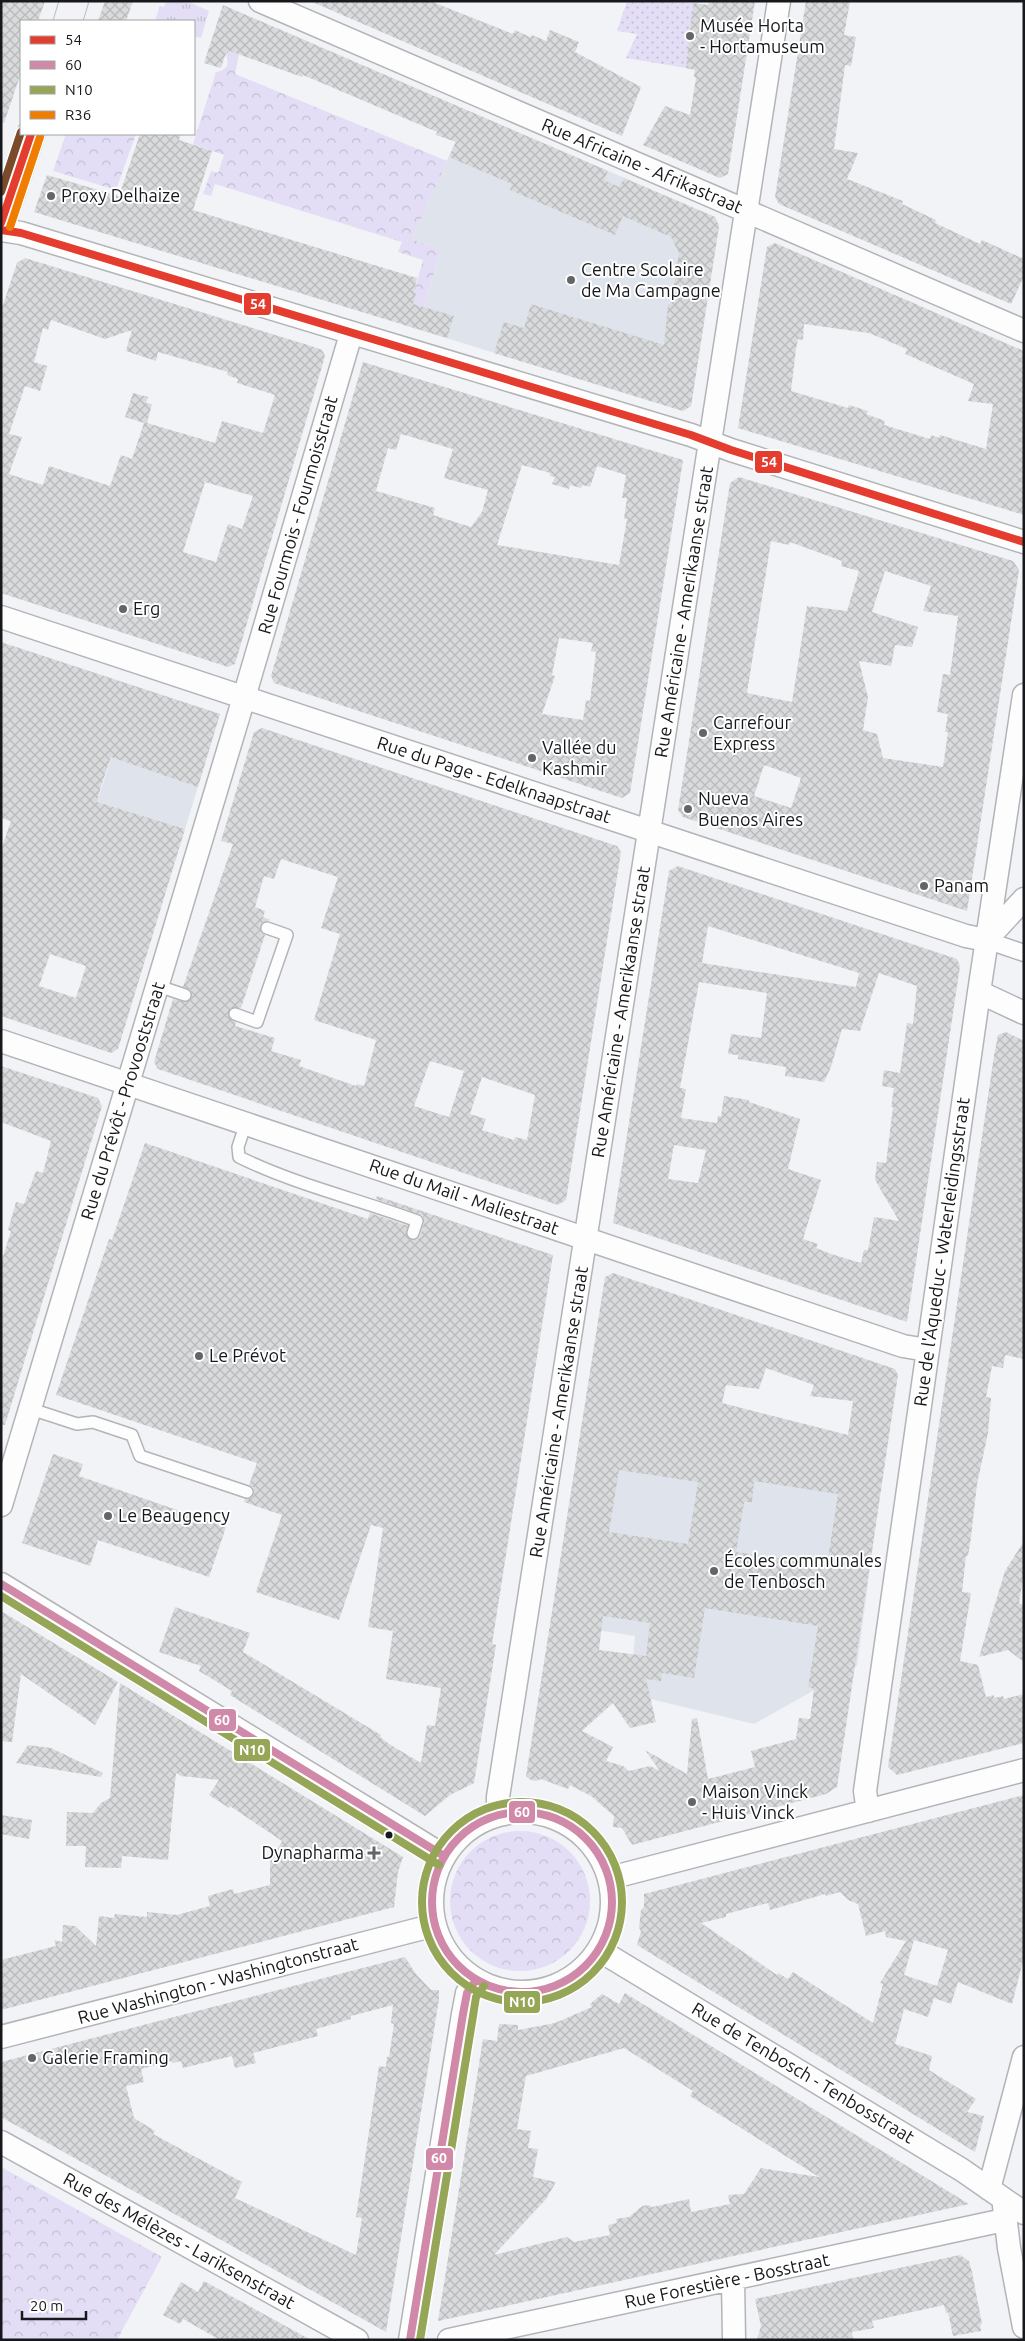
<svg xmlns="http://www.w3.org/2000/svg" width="1025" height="2341" viewBox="0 0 1025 2341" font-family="Ubuntu,sans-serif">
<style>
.built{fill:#dfe4ec}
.grass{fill:url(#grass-tufts)}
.park{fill:url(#park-crowns)}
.garden{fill:url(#garden-dots)}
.building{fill:url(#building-cross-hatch);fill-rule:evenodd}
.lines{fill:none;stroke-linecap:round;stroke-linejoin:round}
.service-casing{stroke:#b3b4b7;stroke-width:14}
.pedestrian-casing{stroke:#b3b4b7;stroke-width:19}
.minor-casing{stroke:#b3b4b7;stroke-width:25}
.primary-casing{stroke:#bbbcc3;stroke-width:30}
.service{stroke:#fdfdfe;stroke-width:11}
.pedestrian{stroke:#fdfdfe;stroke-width:16}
.minor{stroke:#fdfdfe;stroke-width:22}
.primary{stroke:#f3f3f7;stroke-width:28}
.bus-1-casing{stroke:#fff;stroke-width:11}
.bus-2-casing{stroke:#fff;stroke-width:11}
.bus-3-casing{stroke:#fff;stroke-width:11}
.bus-4-casing{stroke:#fff;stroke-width:11}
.bus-5-casing{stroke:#fff;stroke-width:11}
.bus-1{stroke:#e43c2e;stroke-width:8}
.bus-2{stroke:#d189aa;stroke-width:8}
.bus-3{stroke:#96a657;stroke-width:8}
.bus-4{stroke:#ef7d00;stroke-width:8}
.bus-5{stroke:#7a4b2a;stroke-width:8}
.poi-dot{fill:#636568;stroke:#fff;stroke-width:2}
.bus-dot{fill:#17181b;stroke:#fff;stroke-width:2}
.labels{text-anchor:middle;stroke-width:4;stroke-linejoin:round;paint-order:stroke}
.poi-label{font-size:18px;fill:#17181b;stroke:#fff;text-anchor:start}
.street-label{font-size:18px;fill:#17181b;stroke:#fff}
.line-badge{stroke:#fff;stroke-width:2}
.badge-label{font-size:14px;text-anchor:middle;font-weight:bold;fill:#fff}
</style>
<defs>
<pattern id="grass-tufts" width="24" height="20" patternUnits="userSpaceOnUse" patternTransform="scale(1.25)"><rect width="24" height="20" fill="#e3def6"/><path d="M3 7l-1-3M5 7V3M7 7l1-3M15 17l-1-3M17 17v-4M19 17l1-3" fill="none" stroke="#c2bed2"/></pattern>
<pattern id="park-crowns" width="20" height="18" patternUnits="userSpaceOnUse" patternTransform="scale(1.25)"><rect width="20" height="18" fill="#e3def6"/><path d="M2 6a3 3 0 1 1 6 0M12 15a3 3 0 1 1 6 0" fill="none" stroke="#c2bed2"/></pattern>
<pattern id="garden-dots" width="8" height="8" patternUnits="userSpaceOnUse" patternTransform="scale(1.25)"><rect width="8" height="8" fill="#e3def6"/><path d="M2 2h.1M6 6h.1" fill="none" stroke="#c2bed2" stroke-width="1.8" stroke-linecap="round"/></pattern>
<pattern id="building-cross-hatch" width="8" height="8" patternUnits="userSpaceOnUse" patternTransform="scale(1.25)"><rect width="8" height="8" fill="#d8dadc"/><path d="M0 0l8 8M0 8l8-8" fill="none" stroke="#b9babc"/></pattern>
</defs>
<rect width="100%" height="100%" fill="#f1f3f7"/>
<path class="built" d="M469,111L715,217L719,226L691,406L683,411L417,329L441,250L412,239Z
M134,686L220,714L185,829L97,802Z
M585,1404L886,1447L857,1666L754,1724L630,1694L635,1636L591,1629Z"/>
<path class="grass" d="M166,1H187L209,11L201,38L195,37L194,21H155L160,6L164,7Z"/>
<path class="park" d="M223,49L239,54L235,74L447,161L412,239L441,250L417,329L403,325L416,293L414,292L423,260L398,252L402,242L215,184L211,196L203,194L211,171L218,173L224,155L193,144L216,72C231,70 229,59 223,49Z
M66,134H136L116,190L53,171Z
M450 1901a70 70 0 1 1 140 0a70 70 0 1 1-140 0Z
M1,2167L162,2257L117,2340H1Z"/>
<path class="garden" d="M627,1L694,3L686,68L626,58L637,34L617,31Z"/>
<path class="building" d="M1,1H45L38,21H21V73L4,123L1,122Z
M105,1H133L126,21H98Z
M310,1H430L513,34L515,30L530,37L532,35L546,41L550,30L579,42L575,52L641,87L622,136Z
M709,1H755L728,174L720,178L643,145L665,106L690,115L696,78L694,77L695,70L686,68L692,12L694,3L708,5Z
M806,1H850L844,35L856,37L851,66L845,65L834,149L858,153L847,179L903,201L902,204L936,220L935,223L980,244L982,240L1024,259V276L1011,304L779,204L775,197Z
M223,5L608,171L604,180L619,187L624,178L715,217L719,226L691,406L683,411L494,353L504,322L524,328L531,304L664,345L668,304H671L679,253L671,237L623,216L615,235L510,190L512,184L449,157L456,142L436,135L437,132L303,75L302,77L227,50L221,68L204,63Z
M140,134H181L179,140L212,151L193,210L417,278L414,292L416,293L413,304L454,316L447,338L34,212L47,175L119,196Z
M775,243L1024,351V515L738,428L767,247ZM804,324L869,333L907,349L905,354L974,384L968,401L993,404L986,449L940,435L939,438L931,435L930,439L884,425L885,421L866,414L868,411L849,405L848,408L791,391L796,349L798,339L803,340Z
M25,258L311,346L322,350L325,356L235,664L228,667L1,593V311L17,263ZM51,320L105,339L132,330L126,351L156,361L158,352L228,372L227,375L238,379L237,383L275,395L263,433L222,421L215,443L147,423L152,404L146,403L148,397L133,393L125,417L144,423L132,459L121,455L110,486L49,466L43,485L9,474L22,437L9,434L25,386L40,391L47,366L34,362L43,328L48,330ZM205,482L253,496L242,529L228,524L216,562L183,552Z
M363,362L683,460L630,793L622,798L274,683L271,676ZM401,434L453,449L444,478L488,490L482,512L471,527L433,515L435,508L376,491L388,448L396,450ZM522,465L550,473V476L555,477L552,484L569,489L570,485L581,488L583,485L590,487L597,466L626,475L622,498H627L624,519H627L619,565L497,545ZM559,638L593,643L591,651L596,652L590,701L586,700L583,720L542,714L555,676L552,675Z
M739,477L1013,561L1019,570L967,911L683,817L678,810L730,483ZM771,541L789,545L790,542L842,561L841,566L859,571L847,611L807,606L792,702L747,693ZM885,571L931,586L923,611L958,616L950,675L943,674L937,712L948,714L945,732H948L943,767L883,758L877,734L863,730L868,697L859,661L891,666L895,645L912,647L918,627L872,612ZM764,765L801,778L791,808L754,796Z
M1,642L220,714L198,787L111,757L101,786L97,802L185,829L118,1049L111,1053L1,1016V850L11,821L1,818ZM50,954L86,966L76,998L39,986Z
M262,728L617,846L621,852L566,1200L558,1205L158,1069L154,1062L173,999L186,1002L192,997L191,990L183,987L233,844L221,841L254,732ZM281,859L338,877L321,928L340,934L314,1020L376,1040L364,1086L357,1084L356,1086L299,1066L301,1060L271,1051L275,1038L235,1026L236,1022L228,1016L231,1008H241L265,935L261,932L260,926L263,922L270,920L263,917L265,911L255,907L264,876L274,879ZM430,1061L464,1071L449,1117L414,1106ZM482,1077L535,1095L527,1140L515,1137L514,1140L482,1130L486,1119L470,1114Z
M678,866L957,959L960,966L907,1322L613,1223L669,871ZM708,926L859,973L856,987L702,963ZM879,973L917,986L913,1024L907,1023L900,1073L884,1070L882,1086L894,1088L891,1107H893L886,1163L877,1162L875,1180L899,1221L874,1217L868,1250H864L861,1263L831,1254L816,1248L818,1244L803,1239L821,1180L788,1169L800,1119L749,1102V1100L724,1096L721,1116H718L717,1123L681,1118L686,1089L680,1088L699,982L767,993L761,1038L731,1034L728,1054L738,1055V1059L786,1067L785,1076L824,1082L831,1067L842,1029L860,1031ZM674,1145L706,1150L698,1183L668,1179Z
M1006,1032L1024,1041V1359L1005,1355L1003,1368L992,1366L986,1397L991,1398L988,1433L977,1484L971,1537L968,1556H966L962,1592L971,1593L960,1661L978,1665L986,1697L994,1695V1698L1003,1696L1004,1699L1024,1694V1743L897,1775L888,1767L994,1056L998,1035Z
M1,1066L98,1098L102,1106L5,1425H1V1263L11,1231L8,1230L16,1202L24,1204L36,1171L43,1173L51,1141L1,1122Z
M145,1143L368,1219L370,1213L408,1226L406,1235L411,1240L418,1239L420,1236L424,1223L423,1216L376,1199L377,1196L553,1255L492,1644L496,1645L474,1783L450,1795L425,1816L230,1695L232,1691L199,1671L201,1666L159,1652L175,1607L250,1633L243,1652L381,1735L380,1737L389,1744L421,1763L427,1725L435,1726L441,1688L386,1679L393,1631L368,1627L383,1528L371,1525L339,1620L256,1592L282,1515L244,1502L245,1499L252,1498L254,1494L253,1487L249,1485L257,1463L56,1395L109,1239L112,1240Z
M613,1273L895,1369L898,1375L837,1787L826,1794L632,1845L622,1828L613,1827L614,1816L591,1796L570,1785L568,1789L541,1779L536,1781L531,1780L526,1776L605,1277ZM766,1368L814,1385L810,1396L853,1401L848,1435L722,1403L726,1385L759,1389ZM619,1470L698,1482L688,1544L609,1532ZM754,1481L838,1494L827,1565L736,1552L744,1502H752ZM705,1608L818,1626L808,1687L814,1689L810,1719L799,1718L796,1739L751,1751L755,1767L708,1779L697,1718L692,1719L687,1774L645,1750L660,1771L650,1766L629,1771L623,1766L606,1761L613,1747L582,1731L613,1703L630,1728L656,1722L646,1679L661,1681L662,1673L694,1678ZM603,1616L650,1623L646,1656L599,1650Z
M53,1454L83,1464L79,1476L226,1527L209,1577L98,1540L90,1566L22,1543Z
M1024,1541V1572L1019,1603L1024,1605V1662L1008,1650L979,1657L1005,1571Z
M1,1611L118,1682L95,1725L21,1674L12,1742L1,1741Z
M120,1683L403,1857L398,1872L394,1907L1,2010V1960L56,1946L54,1940L62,1942L63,1925L75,1926L96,1946L99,1916L114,1918L115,1914L147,1917V1912L177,1915L210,1906L208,1896L233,1889L234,1894L270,1885V1862L282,1841L230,1806L229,1808L209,1795L219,1780L181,1776L176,1773L168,1860L122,1856L121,1868L85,1867L86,1846H66L67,1812L93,1813L101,1803L110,1798Z
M28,1745L51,1748L103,1773L101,1777L16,1763Z
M1024,1795V1957L1012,2004L958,1982L951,2004L934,1998L928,2017L904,2009L895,2044L932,2056L929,2070L976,2099L967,2112L984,2116L975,2152L637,1945L641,1931L639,1928L641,1910L644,1907V1894ZM840,1892L848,1900L858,1904L866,1936L885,1931L886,1937L906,1941L880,1983L883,1984L873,2023L793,1972L788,1979L778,1973L777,1975L701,1923L726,1917V1914L768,1903L770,1910L825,1894L826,1896ZM914,1940L948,1950L937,1986L904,1975Z
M1,1815L32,1820L29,1839L1,1834Z
M405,1957L416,1974L431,1990H439V1999L386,2332L1,2117V2062ZM393,2005L391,2023L394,2024L389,2057H387L386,2067L379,2066L356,2217L362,2218L356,2255L235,2198L242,2182L153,2134L155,2131L134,2118L126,2086L144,2082L141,2069L172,2061L173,2063L181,2061L183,2068L232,2056L235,2068L256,2063L253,2053L318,2036L316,2029L351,2019V2016Z
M625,1993L838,2124L969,2204L438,2321L483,2039L497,2041L499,2024L518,2025V2030L555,2023L592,2007L590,2004L602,1994L619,2004ZM624,2048L693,2091L690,2096L819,2177L761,2168L744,2194L728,2195L730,2204L691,2212L689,2199L652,2207L649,2205L642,2206L629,2217L616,2219L617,2223L608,2225L610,2235L574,2242L567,2237L494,2255L546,2199L556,2182L533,2177L538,2149L528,2148L531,2131L517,2129L526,2076Z
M960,2255L969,2261L972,2272L982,2324L980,2325L981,2331L953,2336L948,2312L946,2313L944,2305L872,2321L874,2328L852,2332L853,2340H757L761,2326L755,2299Z
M204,2281L260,2312L311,2340H220L183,2319L180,2324L163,2315L181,2282L198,2292Z"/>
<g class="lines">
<g class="service-casing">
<path id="service" d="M158,986L185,995
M235,1014L257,1022L287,935L267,928
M246,1123L238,1147L239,1157C296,1185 358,1199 417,1221L413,1233
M31,1409L77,1424L93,1422L132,1435L140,1456L247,1492"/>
</g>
<g class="pedestrian-casing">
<path id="pedestrian" d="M986,940L1024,953"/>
</g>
<g class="minor-casing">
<path id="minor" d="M260,1L1024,331
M1,230L21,233L691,435L731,450L1024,542
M1,617L966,936L986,940
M986,940L1024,899
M979,992L1024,1013
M1,1041L903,1346L927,1350
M1,1505L237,721L351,334
M1,1584L444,1856
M868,1811L865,1791L979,992L1024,695
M432 1902a90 90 0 1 1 180 0a90 90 0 1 1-180 0Z
M498,1814V1797L779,1
M610,1878L1024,1770
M599,1950L962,2170L1024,2213
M1,2037L435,1925
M1,2142L357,2340
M989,2189L1024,2057
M1004,2206L1009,2248L1024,2327
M733,2279L734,2340
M410,2340L463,2014L467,1993L476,1980
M449,2340L1004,2220"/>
</g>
<g class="primary-casing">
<path id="primary" d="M68,21L74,1
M1,224L31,134"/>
</g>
<use href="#service" class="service"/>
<use href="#pedestrian" class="pedestrian"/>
<use href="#minor" class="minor"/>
<use href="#primary" class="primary"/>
<g class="bus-1-casing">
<path id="bus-1" d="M1,223L31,134
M1,230L21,233L691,435L731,450L1024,542"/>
</g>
<g class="bus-2-casing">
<path id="bus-2" d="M1,1584L444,1856
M432 1902a90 90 0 1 1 180 0a90 90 0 1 1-180 0Z
M410,2340L463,2014L467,1993L476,1980"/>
</g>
<g class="bus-3-casing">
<path id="bus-3" d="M1,1596L439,1865
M422 1902a100 100 0 1 1 200 0a100 100 0 1 1-200 0Z
M420,2340L473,2016L476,1997L484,1986"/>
</g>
<g class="bus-4-casing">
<path id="bus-4" d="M10,227L40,137"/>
</g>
<g class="bus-5-casing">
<path id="bus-5" d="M1,192L21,132"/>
</g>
<use href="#bus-1" class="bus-1"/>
<use href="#bus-2" class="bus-2"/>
<use href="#bus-3" class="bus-3"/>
<use href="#bus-4" class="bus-4"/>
<use href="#bus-5" class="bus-5"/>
</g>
<g class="poi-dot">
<circle cx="690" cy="36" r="5"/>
<circle cx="51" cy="196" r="5"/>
<circle cx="571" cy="280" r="5"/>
<circle cx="123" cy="609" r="5"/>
<circle cx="703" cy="733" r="5"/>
<circle cx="532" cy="758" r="5"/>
<circle cx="688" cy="809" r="5"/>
<circle cx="924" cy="886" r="5"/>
<circle cx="199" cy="1356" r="5"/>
<circle cx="108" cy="1516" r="5"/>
<circle cx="714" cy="1571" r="5"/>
<circle cx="692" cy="1802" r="5"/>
<path d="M371.5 1845.5h5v5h5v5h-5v5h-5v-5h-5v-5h5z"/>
<circle cx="32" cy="2058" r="5"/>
</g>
<circle class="bus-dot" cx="389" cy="1835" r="4.5"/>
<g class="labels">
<g class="poi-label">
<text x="700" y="32">Musée Horta<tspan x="700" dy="21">- Hortamuseum</tspan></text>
<text x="61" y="202">Proxy Delhaize</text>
<text x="581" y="276">Centre Scolaire<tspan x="581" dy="21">de Ma Campagne</tspan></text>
<text x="133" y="615">Erg</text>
<text x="713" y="729">Carrefour<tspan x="713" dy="21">Express</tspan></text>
<text x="542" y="754">Vallée du<tspan x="542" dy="21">Kashmir</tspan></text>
<text x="698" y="805">Nueva<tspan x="698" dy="21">Buenos Aires</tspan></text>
<text x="934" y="892">Panam</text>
<text x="209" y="1362">Le Prévot</text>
<text x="118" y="1522">Le Beaugency</text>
<text x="724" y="1567">Écoles communales<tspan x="724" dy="21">de Tenbosch</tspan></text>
<text x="702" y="1798">Maison Vinck<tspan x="702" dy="21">- Huis Vinck</tspan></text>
<text x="364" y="1859" text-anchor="end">Dynapharma</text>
<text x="42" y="2064">Galerie Framing</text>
</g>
<g class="street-label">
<text transform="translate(642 166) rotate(23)" y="6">Rue Africaine - Afrikastraat</text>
<text transform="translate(298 515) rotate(-74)" y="6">Rue Fourmois - Fourmoisstraat</text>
<text transform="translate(684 612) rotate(-81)" y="6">Rue Américaine - Amerikaanse straat</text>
<text transform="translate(494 780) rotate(18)" y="6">Rue du Page - Edelknaapstraat</text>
<text transform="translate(621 1012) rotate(-81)" y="6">Rue Américaine - Amerikaanse straat</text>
<text transform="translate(123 1101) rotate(-73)" y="6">Rue du Prévôt - Provooststraat</text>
<text transform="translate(464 1197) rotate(19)" y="6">Rue du Mail - Maliestraat</text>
<text transform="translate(942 1252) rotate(-82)" y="6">Rue de l'Aqueduc - Waterleidingsstraat</text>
<text transform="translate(559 1412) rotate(-81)" y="6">Rue Américaine - Amerikaanse straat</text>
<text transform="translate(218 1981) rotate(-15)" y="6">Rue Washington - Washingtonstraat</text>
<text transform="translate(803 2073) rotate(31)" y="6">Rue de Tenbosch - Tenbosstraat</text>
<text transform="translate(179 2241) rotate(29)" y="6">Rue des Mélèzes - Lariksenstraat</text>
<text transform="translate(727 2281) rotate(-12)" y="6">Rue Forestière - Bosstraat</text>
</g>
</g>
<g class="line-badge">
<rect x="243" y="292" width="29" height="24" rx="5" fill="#e43c2e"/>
<rect x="754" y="450" width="29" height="24" rx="5" fill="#e43c2e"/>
<rect x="208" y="1708" width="29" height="24" rx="5" fill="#d189aa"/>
<rect x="233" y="1738" width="38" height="24" rx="5" fill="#96a657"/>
<rect x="508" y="1800" width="28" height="24" rx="5" fill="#d189aa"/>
<rect x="503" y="1990" width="38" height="24" rx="5" fill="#96a657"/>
<rect x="425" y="2147" width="29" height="24" rx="5" fill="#d189aa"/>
</g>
<g class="badge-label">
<text x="258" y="309">54</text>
<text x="769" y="467">54</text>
<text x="222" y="1725">60</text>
<text x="252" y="1755">N10</text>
<text x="522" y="1817">60</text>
<text x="522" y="2007">N10</text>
<text x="439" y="2163">60</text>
</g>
<rect width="1025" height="2341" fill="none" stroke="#17181b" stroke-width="5"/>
<rect x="20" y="20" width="175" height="115" fill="#ffffff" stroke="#a2a3a4"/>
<rect x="30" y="36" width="25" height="8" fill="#e43c2e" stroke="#a2a3a4"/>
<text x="65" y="45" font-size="15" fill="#17181b">54</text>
<rect x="30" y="61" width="25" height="8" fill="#d189aa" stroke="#a2a3a4"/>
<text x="65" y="70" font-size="15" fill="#17181b">60</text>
<rect x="30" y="86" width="25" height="8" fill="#96a657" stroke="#a2a3a4"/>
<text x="65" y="95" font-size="15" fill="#17181b">N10</text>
<rect x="30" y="111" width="25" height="8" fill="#ef7d00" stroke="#a2a3a4"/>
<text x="65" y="120" font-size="15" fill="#17181b">R36</text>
<path d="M22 2311v8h64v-8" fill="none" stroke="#17181b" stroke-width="2.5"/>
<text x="30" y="2311" font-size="15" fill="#17181b" stroke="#ffffff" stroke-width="4" paint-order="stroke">20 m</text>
</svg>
